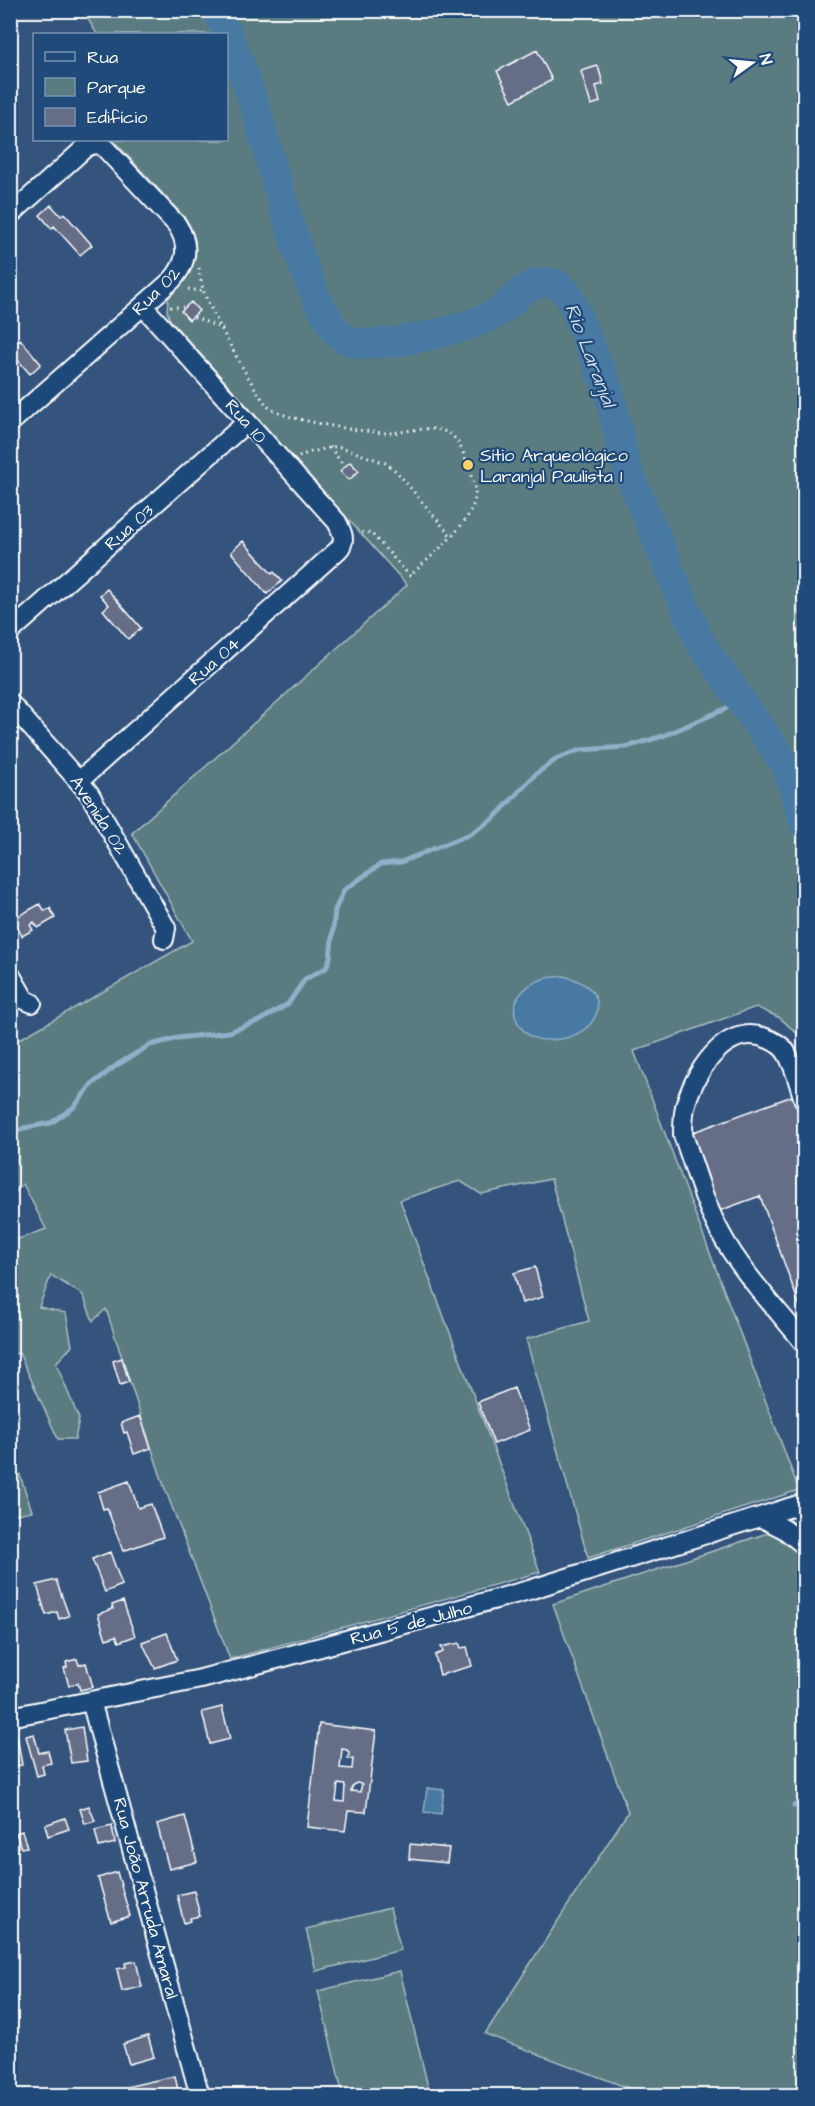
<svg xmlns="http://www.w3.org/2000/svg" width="815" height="2106" viewBox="0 0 815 2106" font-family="'Architects Daughter',sans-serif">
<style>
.green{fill:#5a7c81;stroke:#acbec0;stroke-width:1.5}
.water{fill:#4679a3;stroke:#90afc8;stroke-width:1.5}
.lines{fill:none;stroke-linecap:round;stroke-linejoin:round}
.stream{stroke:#90afc8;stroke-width:5}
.river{stroke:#4679a3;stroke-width:30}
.building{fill:#656d87;stroke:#fff;stroke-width:1.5;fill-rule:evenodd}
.minor-casing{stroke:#fff;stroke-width:22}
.path{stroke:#fff;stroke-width:3;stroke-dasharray:1.5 4.5;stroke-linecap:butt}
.minor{stroke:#1f4a7a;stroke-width:18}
.poi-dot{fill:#ffd166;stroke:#1f4a7a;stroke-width:2}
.labels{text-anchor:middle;stroke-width:4.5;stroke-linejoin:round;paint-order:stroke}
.street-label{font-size:18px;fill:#fff;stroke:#1f4a7a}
.poi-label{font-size:18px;fill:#fff;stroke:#1f4a7a;text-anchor:start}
.water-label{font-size:20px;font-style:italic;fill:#d1dee8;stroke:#1f4a7a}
</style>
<rect width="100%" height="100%" fill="#34547e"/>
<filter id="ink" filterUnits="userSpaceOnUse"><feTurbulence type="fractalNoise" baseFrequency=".0167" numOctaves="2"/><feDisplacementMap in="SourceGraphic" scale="12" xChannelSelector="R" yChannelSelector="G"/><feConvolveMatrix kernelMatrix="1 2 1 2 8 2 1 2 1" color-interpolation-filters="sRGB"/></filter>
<g filter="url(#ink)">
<path class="green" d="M83,11H804V1040L780,1018L756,1007L634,1051L799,1490L588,1558L526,1339L589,1321L551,1179L481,1194L460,1181L400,1200L540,1572L230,1659L164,1486L106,1309L93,1321L83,1295L51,1275L39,1307L66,1313L72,1346L56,1363L79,1419L75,1439H58L19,1353L11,1355L10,1242L46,1229L23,1184L11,1197V1044L192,941L132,833L407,585L170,320L167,311L168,299C172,291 178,287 183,280C199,260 199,239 186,219L113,140H226V34H97Z
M11,1448L32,1511L11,1515H10Z
M804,1521V2095H647L485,2034L628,1812L553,1604Z
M390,1908L401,1950L316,1971L306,1929Z
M400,1971L430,2095H343L318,1991Z"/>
<path class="water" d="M564,976C618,989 601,1038 552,1040C542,1040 534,1040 526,1033C502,1010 519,986 546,978C551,977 559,977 564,976Z
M427,1788L444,1790L441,1814L424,1812Z"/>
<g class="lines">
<path class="stream" d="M10,1135L24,1128L51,1123L74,1107L92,1084L117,1065L150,1045L178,1038L229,1032L261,1020L288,1004L305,979L326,968L330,958L335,910L344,890L381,864L401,862L470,834L494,818L536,774L558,758L580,750L626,747L663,736L743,701
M794,1806L804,1800"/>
<path class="river" d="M217,10C230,38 241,67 251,95C267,139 309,327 349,341C378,351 469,329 495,314C510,306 522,286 539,283C556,280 564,287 571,300L609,392L626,466L700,642L786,765L804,822"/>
</g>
<path class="building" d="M537,50L552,80L512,101L497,71Z
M598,66L603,84L596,86L600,102L591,105L581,71Z
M51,205L61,216L64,213L92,245L80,255L54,226L52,229L40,215Z
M191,302L199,311L189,320L181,311Z
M20,339L41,364L30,374L10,351V348Z
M350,462L359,471L349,480L340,471Z
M243,541L272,574L274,572L282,581L267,594L231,552Z
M107,589L141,628L128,639L103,610L109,605L100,595Z
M40,904L45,911L50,908L55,918L38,928L34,922L30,925L33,930L22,936L13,919Z
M795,1095L804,1122V1318L760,1196L716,1212L688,1134Z
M535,1267L543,1297L522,1303L514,1273Z
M122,1358L129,1382L120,1385L113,1361Z
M514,1388L530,1430L494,1444L478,1402Z
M140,1416L151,1448L134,1454L127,1432L124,1433L121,1423Z
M129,1481L138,1508L151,1504L163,1537L123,1551L107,1508L103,1509L98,1492Z
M110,1552L122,1585L105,1592L92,1559Z
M56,1580L69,1616L59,1619L57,1612L46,1615L37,1585Z
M123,1601L135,1636L119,1642L116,1636L106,1639L98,1614L113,1609L112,1605Z
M167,1633L177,1660L155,1668L142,1642Z
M459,1643L461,1648L467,1647L472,1666L440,1675L435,1655L443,1652L441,1647Z
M77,1659L79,1665L86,1663L93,1687L80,1690L78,1683L69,1686L64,1668L67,1667L66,1662Z
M222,1707L230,1739L210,1744L202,1712Z
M319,1724L376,1731L366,1812L348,1811L345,1831L307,1827ZM342,1749L347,1750L349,1753L348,1759H353L352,1769L340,1768ZM356,1783L362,1784L360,1792L351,1791L352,1787ZM338,1784L345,1785L344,1802L336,1801Z
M82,1727L87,1761L71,1763L65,1730Z
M34,1734L39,1753L48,1751L51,1763L42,1765L44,1774L37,1776L26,1736Z
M17,1735L22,1765L10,1767V1737Z
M89,1806L95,1821L85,1824L80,1809Z
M185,1816L197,1862L169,1869L157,1824Z
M65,1818L69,1829L48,1836L45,1825Z
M112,1826L115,1843L99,1847L95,1830Z
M22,1831L27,1847L21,1848L16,1833Z
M410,1844L449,1848L447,1863L409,1859Z
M117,1872L130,1916L111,1922L98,1878Z
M194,1891L200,1916L190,1918L191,1921L184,1923L177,1895Z
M136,1961L142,1987L122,1991L117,1969L126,1967L125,1963Z
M148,2036L154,2057L129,2064L123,2044Z
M175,2076L179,2095L128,2096L126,2087Z"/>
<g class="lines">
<g class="minor-casing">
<path id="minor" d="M10,215L86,147L94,144L102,145L177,225C190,245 187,263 172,280L10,423
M10,632L247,422
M10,703L89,793L166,928L164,939
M79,781L338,550C347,541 342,532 337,522L143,306
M10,974L25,1000L32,1003
M804,1100C799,1085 795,1066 786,1052C781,1044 772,1040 763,1037C724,1024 693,1075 685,1107C683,1116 683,1126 683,1135C695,1168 704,1203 721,1234C742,1273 777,1309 804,1343
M760,1517L784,1529L804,1545
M91,1701L200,2096
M10,1717L201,1679L284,1657L529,1590L804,1503"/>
</g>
<path class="path" d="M199,268C200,277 202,287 205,295C212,313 259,402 271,409C290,421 363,432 387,433C406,433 432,423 450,434C461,442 465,458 469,470C472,478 476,487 475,496C473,524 429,557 410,576L371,533L364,532L358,534
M188,289L200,291L204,294
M170,307H183
M194,317L223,329
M330,447L344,466
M299,457L307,453L337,446L386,463L397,472L451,536"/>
<use href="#minor" class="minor"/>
</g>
</g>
<circle class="poi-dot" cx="468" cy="465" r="6"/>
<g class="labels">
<g class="street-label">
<text transform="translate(156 291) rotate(-45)" y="6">Rua 02</text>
<text transform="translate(246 421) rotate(48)" y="6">Rua 10</text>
<text transform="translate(129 527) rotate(-42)" y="6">Rua 03</text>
<text transform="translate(214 661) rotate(-42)" y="6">Rua 04</text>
<text transform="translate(99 815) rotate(57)" y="6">Avenida 02</text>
<text transform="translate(411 1623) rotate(-15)" y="6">Rua 5 de Julho</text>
<text transform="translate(146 1898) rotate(75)" y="6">Rua João Arruda Amaral</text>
</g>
<g class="poi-label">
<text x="480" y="461">Sítio Arqueológico<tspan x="480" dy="21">Laranjal Paulista 1</tspan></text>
</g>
<g class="water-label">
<text transform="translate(591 355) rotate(69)" y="7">Rio Laranjal</text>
</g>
</g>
<rect width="815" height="2106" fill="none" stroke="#1f4a7a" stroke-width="36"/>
<rect x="18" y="18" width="779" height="2070" fill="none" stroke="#fff" stroke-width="2" filter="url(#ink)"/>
<rect x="33" y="33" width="195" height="108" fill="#1f4a7a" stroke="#7992af" stroke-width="1.5"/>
<rect x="45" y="52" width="30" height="9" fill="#1f4a7a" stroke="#7992af" stroke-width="1.5"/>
<text x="87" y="63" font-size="18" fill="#ffffff">Rua</text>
<rect x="45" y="78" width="30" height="18" fill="#5a7c81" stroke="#7992af" stroke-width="1.5"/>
<text x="87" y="93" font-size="18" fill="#ffffff">Parque</text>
<rect x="45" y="108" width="30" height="18" fill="#656d87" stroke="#7992af" stroke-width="1.5"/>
<text x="87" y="123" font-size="18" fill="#ffffff">Edifício</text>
<g transform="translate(752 63) rotate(75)" stroke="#1f4a7a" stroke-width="4.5" paint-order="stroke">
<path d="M0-4.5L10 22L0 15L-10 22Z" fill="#ffffff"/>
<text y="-9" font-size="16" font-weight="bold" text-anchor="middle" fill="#ffffff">N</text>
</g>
</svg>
